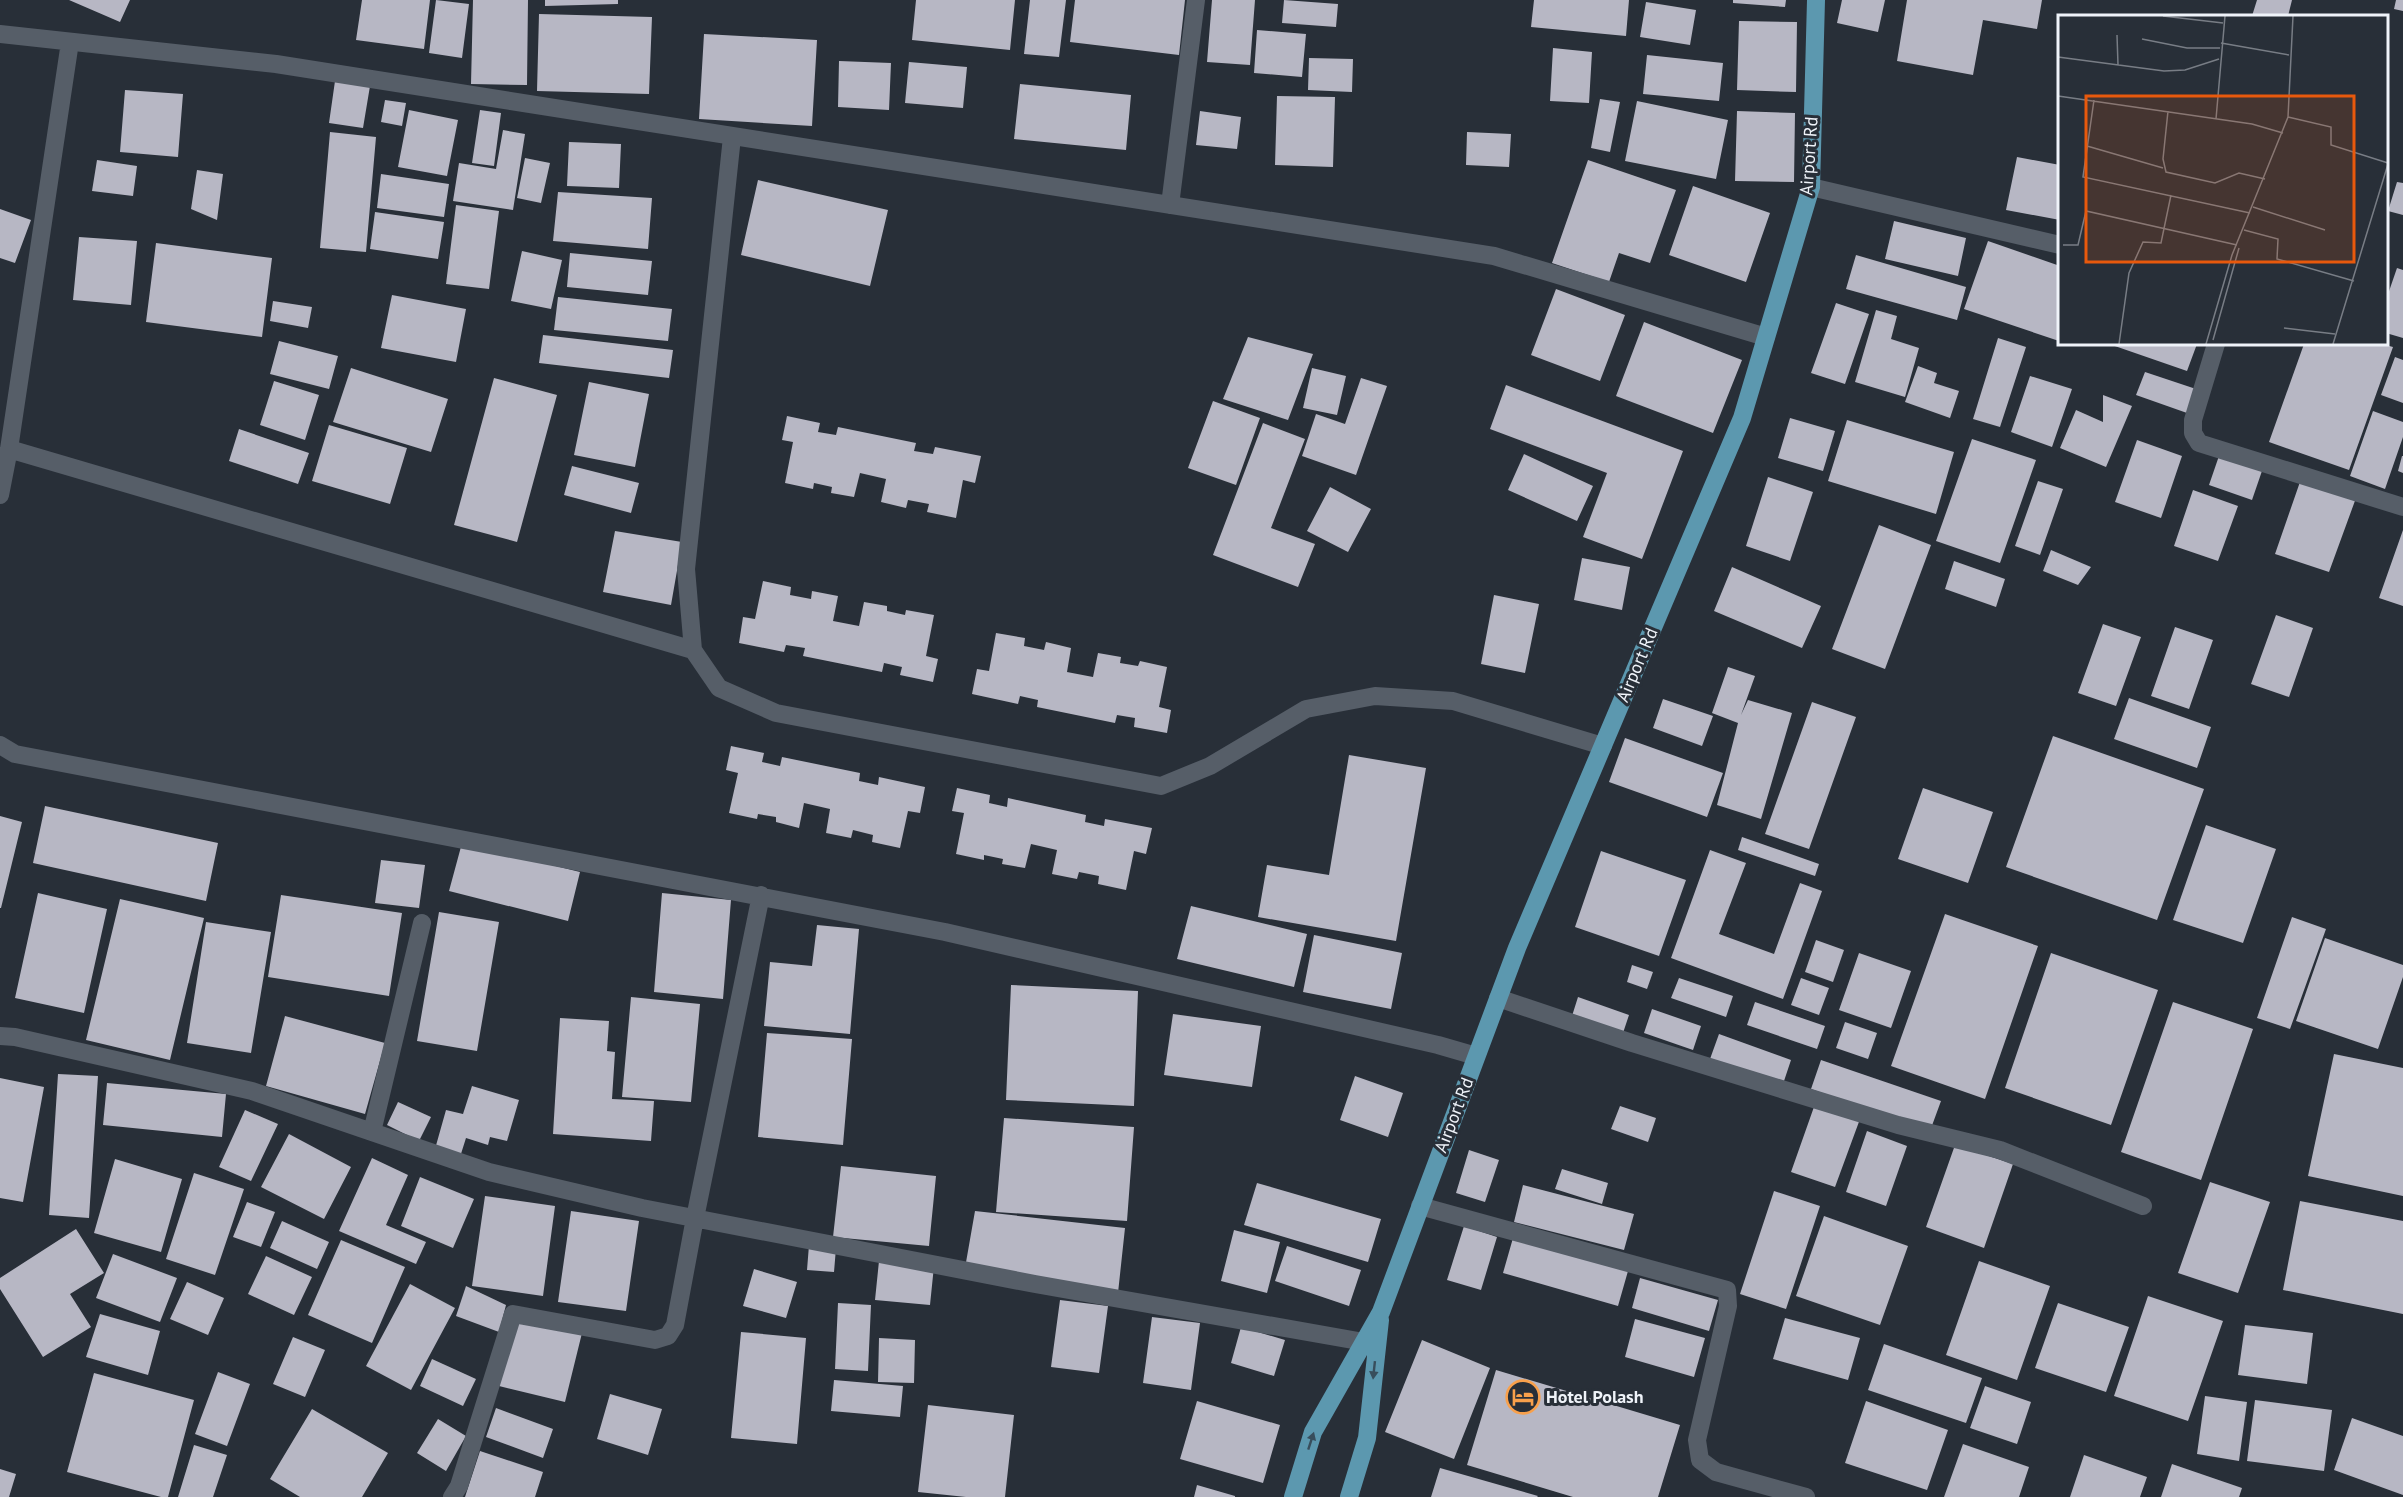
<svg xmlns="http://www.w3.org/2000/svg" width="2403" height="1497" viewBox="0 0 2403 1497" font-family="'PT Sans',sans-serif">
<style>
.building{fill:#b7b7c4}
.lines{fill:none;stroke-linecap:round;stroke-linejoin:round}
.minor{stroke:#565e68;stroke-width:18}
.major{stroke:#5c98af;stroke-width:18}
.oneway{fill:#384e5c}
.labels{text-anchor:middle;stroke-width:6;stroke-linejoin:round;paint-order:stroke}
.street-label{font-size:18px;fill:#eff3f9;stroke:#282f38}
.poi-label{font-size:18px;font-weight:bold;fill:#eff3f9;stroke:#282f38;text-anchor:start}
.inset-road{fill:none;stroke:#787d85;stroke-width:1.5}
.view{fill:#e8590c;fill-opacity:0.15;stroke:#e8590c;stroke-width:3}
.inset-edge{fill:none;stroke:#eff3f9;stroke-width:3}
</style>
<rect width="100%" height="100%" fill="#282f38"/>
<path class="building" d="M69,0H130L120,22Z
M362,0H430L424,49L356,40Z
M436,0L469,4L462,58L429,53Z
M473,0H528L527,85L471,84Z
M545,0H618V4L545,6Z
M916,0H1015L1010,50L912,40Z
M1030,0H1066L1059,57L1024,54Z
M1075,0H1185L1179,55L1070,42Z
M1212,0H1255L1250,65L1207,62Z
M1284,0L1338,4L1336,27L1282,23Z
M1534,0H1629L1626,36L1531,27Z
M1733,0H1786L1785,7L1733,3Z
M1842,0H1885L1878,32L1837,23Z
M1907,0H2042L2037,29L1983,20L1973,75L1897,61Z
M2257,0H2292L2288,16H2252Z
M2396,0H2403V11L2394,9Z
M1646,2L1696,10L1690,45L1640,37Z
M539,14L652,17L649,94L537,91Z
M1739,21L1797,22L1796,92L1737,90Z
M1257,30L1306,34L1302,77L1254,73Z
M704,34L817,40L812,126L699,119Z
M1553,48L1592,52L1589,103L1550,101Z
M1647,55L1723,63L1719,101L1643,94Z
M1309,58L1353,59L1352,92L1308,90Z
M839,61L891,63L889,110L838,107Z
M909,62L967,67L963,108L905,103Z
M335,81L370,86L363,128L329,123Z
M1020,84L1131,95L1126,150L1014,139Z
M125,90L183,94L178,157L120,152Z
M1277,96L1335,97L1333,167L1275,165Z
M1600,99L1620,102L1610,152L1591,148Z
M385,100L406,103L402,126L381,122Z
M1637,101L1728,120L1716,179L1625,161Z
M409,110L458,120L447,176L398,167Z
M480,110L501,113L494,166L472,163Z
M1200,111L1241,117L1237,149L1196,145Z
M1737,111L1795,113L1794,182L1735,181Z
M503,130L525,134L513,210L453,201L459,163L496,169Z
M330,132L376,137L366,252L320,248Z
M1467,132L1511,134L1509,167L1466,165Z
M569,142L621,144L619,188L567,186Z
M2017,157L2060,165V220L2006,210Z
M525,158L550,163L541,203L517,198Z
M97,160L137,166L133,196L92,191Z
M1588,160L1676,190L1650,263L1619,253L1609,282L1552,263Z
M197,170L223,174L217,220L191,209Z
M381,174L449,184L444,217L377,208Z
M758,180L888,210L870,286L741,255Z
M2397,182L2403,183V215L2388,211Z
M1693,186L1770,213L1746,282L1669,255Z
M558,192L652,198L648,249L553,241Z
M456,205L499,211L489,289L446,284Z
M0,209L31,220L15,263L0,258Z
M375,212L444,222L438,259L370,249Z
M1894,221L1966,238L1958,276L1885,259Z
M79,237L137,241L131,305L73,300Z
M1988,241L2060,266L2059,341L1964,309Z
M156,243L272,258L262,337L146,322Z
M522,251L562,260L551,309L511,301Z
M570,253L652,261L648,295L567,287Z
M1856,255L1966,287L1957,320L1846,289Z
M2397,268L2403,270V338L2386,333V300Z
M1556,289L1625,315L1600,381L1531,355Z
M392,295L466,309L456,362L381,348Z
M558,297L672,309L668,341L554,330Z
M273,301L312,307L308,328L270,321Z
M1836,303L1869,314L1845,384L1811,373Z
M1876,310L1897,316L1891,339L1919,348L1905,397L1855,382Z
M1644,322L1742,360L1713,433L1616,396Z
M543,335L673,350L669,378L539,363Z
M1248,337L1313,354L1288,420L1223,399Z
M1998,338L2026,347L2000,427L1973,419Z
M279,341L338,356L329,389L270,374Z
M2109,344H2197L2187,371Z
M2304,344H2382L2393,347L2349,470L2269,442Z
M2395,357L2403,360V403L2381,395Z
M1918,366L1937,373L1934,383L1959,391L1950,418L1905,402Z
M351,368L448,399L431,452L333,422Z
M1312,368L1346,376L1337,415L1303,408Z
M2145,372L2196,389L2187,413L2136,395Z
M2030,376L2072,389L2052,447L2011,432Z
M494,378L557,395L517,542L454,525Z
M1361,378L1387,386L1356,475L1302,456L1316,414L1345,424Z
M274,381L319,395L305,440L260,425Z
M589,382L649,394L635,467L574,455Z
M1506,385L1683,451L1642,559L1583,537L1607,473L1490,429Z
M2103,395L2132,406L2106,467L2060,448L2076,410L2103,422Z
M1213,401L1260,418L1236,485L1188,468Z
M2373,411L2403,422V437L2385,489L2350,476Z
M787,416L820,423L818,432L836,435L838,427L916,443L914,451L933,454L935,447L981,456L975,483L963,480L956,518L927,512L929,504L908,500L906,508L881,502L886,479L860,473L854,497L831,493L832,487L814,483L813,489L785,483L793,442L782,440Z
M1790,418L1835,431L1823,471L1778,458Z
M1847,420L1954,452L1936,514L1828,481Z
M1263,423L1305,439L1271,528L1315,544L1298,587L1213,555Z
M329,425L407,448L390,504L312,481Z
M239,429L309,453L298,484L229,461Z
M1972,439L2036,460L2000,563L1936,541Z
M2137,440L2182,456L2161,518L2115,502Z
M2220,453L2263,468L2252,500L2209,485Z
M1524,454L1593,486L1577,521L1508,490Z
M2402,456H2403V473L2398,471Z
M572,466L639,483L631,513L564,495Z
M1768,477L1813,492L1790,561L1746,546Z
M2301,479L2356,498L2329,572L2275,554Z
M2038,481L2063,489L2040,555L2015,546Z
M1330,487L1371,509L1348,552L1307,531Z
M2193,490L2238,506L2218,561L2174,546Z
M1879,525L1931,545L1885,669L1832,649Z
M2403,530V606L2379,598Z
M615,531L682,542L671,605L603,592Z
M2051,550L2091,567L2078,585L2043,571Z
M1582,558L1630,567L1622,610L1574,600Z
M1954,561L2005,579L1996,607L1945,589Z
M1732,567L1821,606L1802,648L1714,611Z
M763,581L791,587L790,595L811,599L812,591L838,596L833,621L859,626L864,602L887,606V611L905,615L906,610L934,615L926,656L938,659L933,682L900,675L902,667L884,663L882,672L803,656L805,648L786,645L784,652L739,643L743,617L755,619Z
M1494,595L1539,604L1525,673L1481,664Z
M2276,615L2313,628L2289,697L2251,684Z
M2103,624L2141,637L2116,706L2078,693Z
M2175,627L2213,640L2189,709L2151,696Z
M996,633L1025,638L1024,646L1044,650L1046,642L1071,648L1067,672L1093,677L1098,653L1121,657L1120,663L1138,666L1140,661L1167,667L1159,707L1171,710L1167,733L1134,727L1135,718L1117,715L1115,723L1037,707L1038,700L1020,696L1018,704L972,694L977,669L989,671Z
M1728,667L1755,676L1741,715L1748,700L1792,713L1761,819L1717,805L1738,723L1712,713Z
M2129,698L2211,727L2197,768L2114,739Z
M1663,699L1713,716L1702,746L1653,728Z
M1812,702L1856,717L1809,849L1765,834Z
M2053,736L2204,789L2157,920L2006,867Z
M1625,738L1723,773L1707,817L1609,782Z
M731,746L764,753L762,762L780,766L782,757L860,773L859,781L878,785L879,777L925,787L920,813L908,811L900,848L872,842L873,835L853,830L851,838L826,833L830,809L804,803L799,828L776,822V817L758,814L757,819L729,813L738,773L726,770Z
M1349,755L1426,768L1396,941L1258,917L1267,865L1329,875Z
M957,788L990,795L989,803L1007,807L1008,798L1086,815L1085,822L1104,826L1105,819L1152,828L1146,854L1134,851L1126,890L1098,884L1099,876L1079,872L1077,879L1052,874L1057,850L1031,844L1025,868L1002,864L1003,859L984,855V860L956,854L964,813L952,811Z
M1923,788L1993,812L1968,883L1898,859Z
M45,806L218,843L206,901L33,863Z
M0,816L22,822L1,908H0Z
M2206,825L2276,849L2243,943L2173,920Z
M1742,837L1819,864L1815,876L1738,850Z
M462,843L580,872L568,921L449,891Z
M1710,850L1746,863L1719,934L1774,954L1800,883L1822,891L1783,999L1671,958Z
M1601,851L1686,880L1659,956L1575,927Z
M381,860L425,865L419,908L375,903Z
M38,893L107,909L84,1013L15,998Z
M662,893L731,900L723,999L654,992Z
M281,895L402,913L389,996L268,977Z
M120,899L204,918L170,1060L86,1040Z
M1191,906L1307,934L1294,987L1177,959Z
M439,912L499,922L477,1051L417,1041Z
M1945,914L2038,946L1985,1099L1891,1066Z
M2292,917L2326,929L2290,1029L2257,1018Z
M206,922L271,932L251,1053L187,1043Z
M817,925L859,929L850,1034L764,1026L770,962L812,966Z
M1314,935L1402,953L1391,1009L1303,992Z
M2325,938L2403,965V977L2378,1049L2296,1021Z
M1816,940L1844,950L1833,982L1805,972Z
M1859,953L1911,971L1891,1028L1839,1010Z
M2051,953L2158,990L2111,1125L2005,1088Z
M1632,965L1653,972L1647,989L1627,982Z
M1679,978L1733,996L1726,1017L1671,998Z
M1801,978L1829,988L1819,1015L1791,1005Z
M1011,985L1138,991L1134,1106L1006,1100Z
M631,997L700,1004L691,1102L622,1097Z
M1578,997L1629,1015L1623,1033L1572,1016Z
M1755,1002L1825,1026L1817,1049L1747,1025Z
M2173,1002L2253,1029L2201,1180L2121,1152Z
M1652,1009L1701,1026L1693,1050L1644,1033Z
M1173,1014L1261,1026L1252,1087L1164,1075Z
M285,1016L385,1043L365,1114L266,1086Z
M560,1018L609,1021L607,1051L615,1052L612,1099L654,1101L651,1141L553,1134Z
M1845,1022L1877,1033L1868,1059L1836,1048Z
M767,1033L852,1039L843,1145L758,1137Z
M1719,1034L1791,1060L1783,1084L1710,1059Z
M2334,1054L2403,1068V1196L2308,1176Z
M1821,1060L1941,1101L1930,1131L1811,1089Z
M58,1074L98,1076L89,1218L49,1215Z
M1355,1076L1403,1093L1388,1137L1340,1120Z
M0,1078L44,1087L23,1202L0,1198Z
M107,1083L226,1094L222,1137L103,1125Z
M472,1086L519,1100L507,1141L490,1137L488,1145L466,1138L460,1157L435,1149L446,1110L463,1114Z
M398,1102L431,1117L419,1141L387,1125Z
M1815,1104L1860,1119L1835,1187L1791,1172Z
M1620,1106L1656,1118L1648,1142L1611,1129Z
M245,1110L278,1124L251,1181L219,1167Z
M1004,1118L1134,1127L1127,1221L996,1212Z
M1867,1131L1907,1146L1886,1206L1846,1192Z
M289,1134L351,1167L324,1219L261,1187Z
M1955,1145L2013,1164L1984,1248L1926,1227Z
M1469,1150L1499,1160L1485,1202L1456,1193Z
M372,1158L408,1175L386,1225L426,1242L416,1264L339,1231Z
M115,1159L182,1179L161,1252L94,1233Z
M841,1166L936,1176L929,1246L833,1237Z
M1562,1169L1608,1183L1602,1204L1555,1189Z
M194,1173L244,1189L215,1275L166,1259Z
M420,1177L474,1199L453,1248L401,1226Z
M2210,1182L2270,1202L2238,1293L2178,1273Z
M1257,1183L1381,1219L1368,1262L1244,1225Z
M1523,1185L1634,1214L1624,1250L1514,1222Z
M1774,1191L1820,1206L1786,1309L1740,1294Z
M485,1196L555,1206L543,1296L472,1286Z
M2300,1201L2403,1221V1314L2283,1290Z
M247,1202L275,1212L261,1247L233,1237Z
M571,1211L639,1221L626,1311L558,1302Z
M975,1211L1125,1228L1118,1293L965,1268Z
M1824,1216L1908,1246L1880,1325L1796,1296Z
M282,1221L329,1242L317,1269L270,1248Z
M1464,1226L1497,1237L1481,1290L1447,1280Z
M76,1229L104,1273L70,1294L91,1327L43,1357L0,1289V1278Z
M1234,1230L1280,1242L1267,1293L1221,1281Z
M1513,1238L1628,1271L1618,1306L1503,1273Z
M341,1240L405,1267L372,1343L308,1315Z
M809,1245L836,1248L834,1272L807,1270Z
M1287,1246L1361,1270L1349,1306L1275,1281Z
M113,1254L177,1278L160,1322L96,1298Z
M266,1256L312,1277L294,1315L248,1294Z
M879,1261L934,1266L930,1305L875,1300Z
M1979,1261L2050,1286L2017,1380L1946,1355Z
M754,1269L797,1282L786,1318L743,1306Z
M1640,1278L1718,1300L1709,1331L1632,1308Z
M187,1282L224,1298L208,1335L170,1319Z
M410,1284L455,1308L411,1390L366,1366Z
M466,1286L506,1305L499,1332L456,1316Z
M2148,1296L2223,1321L2188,1421L2114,1396Z
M1060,1300L1108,1306L1099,1373L1051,1367Z
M838,1303L871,1305L868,1371L835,1369Z
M2058,1303L2129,1327L2106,1392L2035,1368Z
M100,1314L160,1331L148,1375L86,1357Z
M517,1317L582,1333L565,1402L499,1386Z
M1152,1317L1200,1323L1191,1390L1143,1383Z
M1785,1318L1860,1338L1848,1380L1773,1359Z
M1635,1319L1705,1338L1694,1377L1625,1357Z
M2245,1325L2313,1333L2307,1384L2238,1375Z
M1241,1327L1285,1340L1274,1376L1231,1363Z
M741,1332L806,1338L797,1444L731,1438Z
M293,1337L325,1350L305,1397L273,1384Z
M879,1338L915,1340L914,1383L878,1382Z
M1422,1340L1490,1368L1454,1459L1385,1432Z
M1884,1344L1982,1378L1966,1423L1868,1390Z
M432,1359L476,1379L463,1406L420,1386Z
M1496,1370L1680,1425L1658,1497H1573L1467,1465Z
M218,1372L250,1384L227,1446L195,1434Z
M94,1373L194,1400L168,1497H161L67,1472Z
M834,1380L903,1386L900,1417L831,1411Z
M1985,1386L2031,1402L2017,1444L1970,1428Z
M610,1394L662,1409L648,1455L597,1439Z
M2205,1396L2247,1402L2239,1461L2197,1454Z
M2255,1400L2332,1410L2324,1471L2247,1461Z
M1197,1401L1280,1425L1263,1483L1180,1459Z
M1866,1401L1948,1430L1927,1490L1845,1463Z
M928,1405L1014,1415L1005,1497H966L918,1492Z
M496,1408L553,1429L543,1458L486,1437Z
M312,1409L388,1453L362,1497H300L270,1479Z
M2352,1418L2403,1436V1495L2334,1470Z
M438,1419L466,1436L446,1471L417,1453Z
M1963,1444L2029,1467L2019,1497H1944Z
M194,1445L227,1455L213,1497H178Z
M480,1451L543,1472L535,1497H465Z
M2084,1455L2147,1477L2140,1497H2070Z
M2172,1464L2242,1488L2239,1497H2161Z
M1440,1468L1538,1496L1537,1497H1431Z
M0,1469L16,1474L9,1497H0Z
M1197,1485L1235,1496V1497H1194Z"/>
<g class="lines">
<path class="minor" d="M0,34L276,64L1494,256L1766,337
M732,137L686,569L693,650L719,688L776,713L1161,786L1210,766L1306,709L1375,696L1453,701L1603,746
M1811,187L2060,245
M1170,205L1196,0
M2216,344L2193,420V433L2199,443L2403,507
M9,449L693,650
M0,495L9,449L70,42
M0,745L15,754L945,932L1438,1045L1476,1056
M1498,998L1632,1043L1898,1125L2000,1150L2143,1206
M0,1036L15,1037L252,1091L489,1172L642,1208L1035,1284L1364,1342
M372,1132L422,923
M1420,1206L1727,1290L1728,1306L1697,1440L1700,1460L1716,1472L1806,1497
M452,1497L459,1486L513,1314L655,1340L668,1336L675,1325L695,1218L761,895"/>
<path class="major" d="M1293,1497L1313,1432L1381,1312L1517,948L1742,418L1811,187L1816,0
M1349,1497L1367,1438L1380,1320"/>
</g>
<defs><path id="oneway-solid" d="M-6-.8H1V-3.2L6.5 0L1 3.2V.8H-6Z" transform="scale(1.5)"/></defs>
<g class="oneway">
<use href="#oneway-solid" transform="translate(1374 1370) rotate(96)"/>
<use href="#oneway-solid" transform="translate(1311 1441) rotate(-72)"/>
</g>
<defs>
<g id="hotel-ring" transform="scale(1.725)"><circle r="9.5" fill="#282f38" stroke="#f8a04b" stroke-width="1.5"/><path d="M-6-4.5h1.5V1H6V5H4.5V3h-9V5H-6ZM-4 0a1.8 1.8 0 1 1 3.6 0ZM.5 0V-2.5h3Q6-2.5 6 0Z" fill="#f8a04b"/></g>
</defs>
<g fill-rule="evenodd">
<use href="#hotel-ring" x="1523" y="1397"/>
</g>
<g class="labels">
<g class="street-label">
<text transform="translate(1809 156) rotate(-86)" y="6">Airport Rd</text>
<text transform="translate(1637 665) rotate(-67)" y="6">Airport Rd</text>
<text transform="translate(1454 1115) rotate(-69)" y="6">Airport Rd</text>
</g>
<g class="poi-label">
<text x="1546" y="1403">Hotel Polash</text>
</g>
</g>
<g transform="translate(2058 15)">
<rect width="330" height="330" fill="#282f38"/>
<path class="inset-road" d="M105,1L165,8M59,20L60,50M84,24L129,33H162M163,28L231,40M0,42L106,56L127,55L161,44M0,81L194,109L225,118M36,85L25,162L192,198M110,96L105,144L108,157L157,168L181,158L207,164M230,102L273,112V130L330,148M158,104L167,1M29,131L105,153M195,192L267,215M186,215L220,224L219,244L296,266M5,230H20L28,196L179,230M226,313L277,319M155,325L181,233M61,329L71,258L85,227L103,228L113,180M148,329L174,240L230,102L235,1M275,329L330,149"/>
<path class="view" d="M28,81H296V247H28Z"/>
<rect width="330" height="330" class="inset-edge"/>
</g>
</svg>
